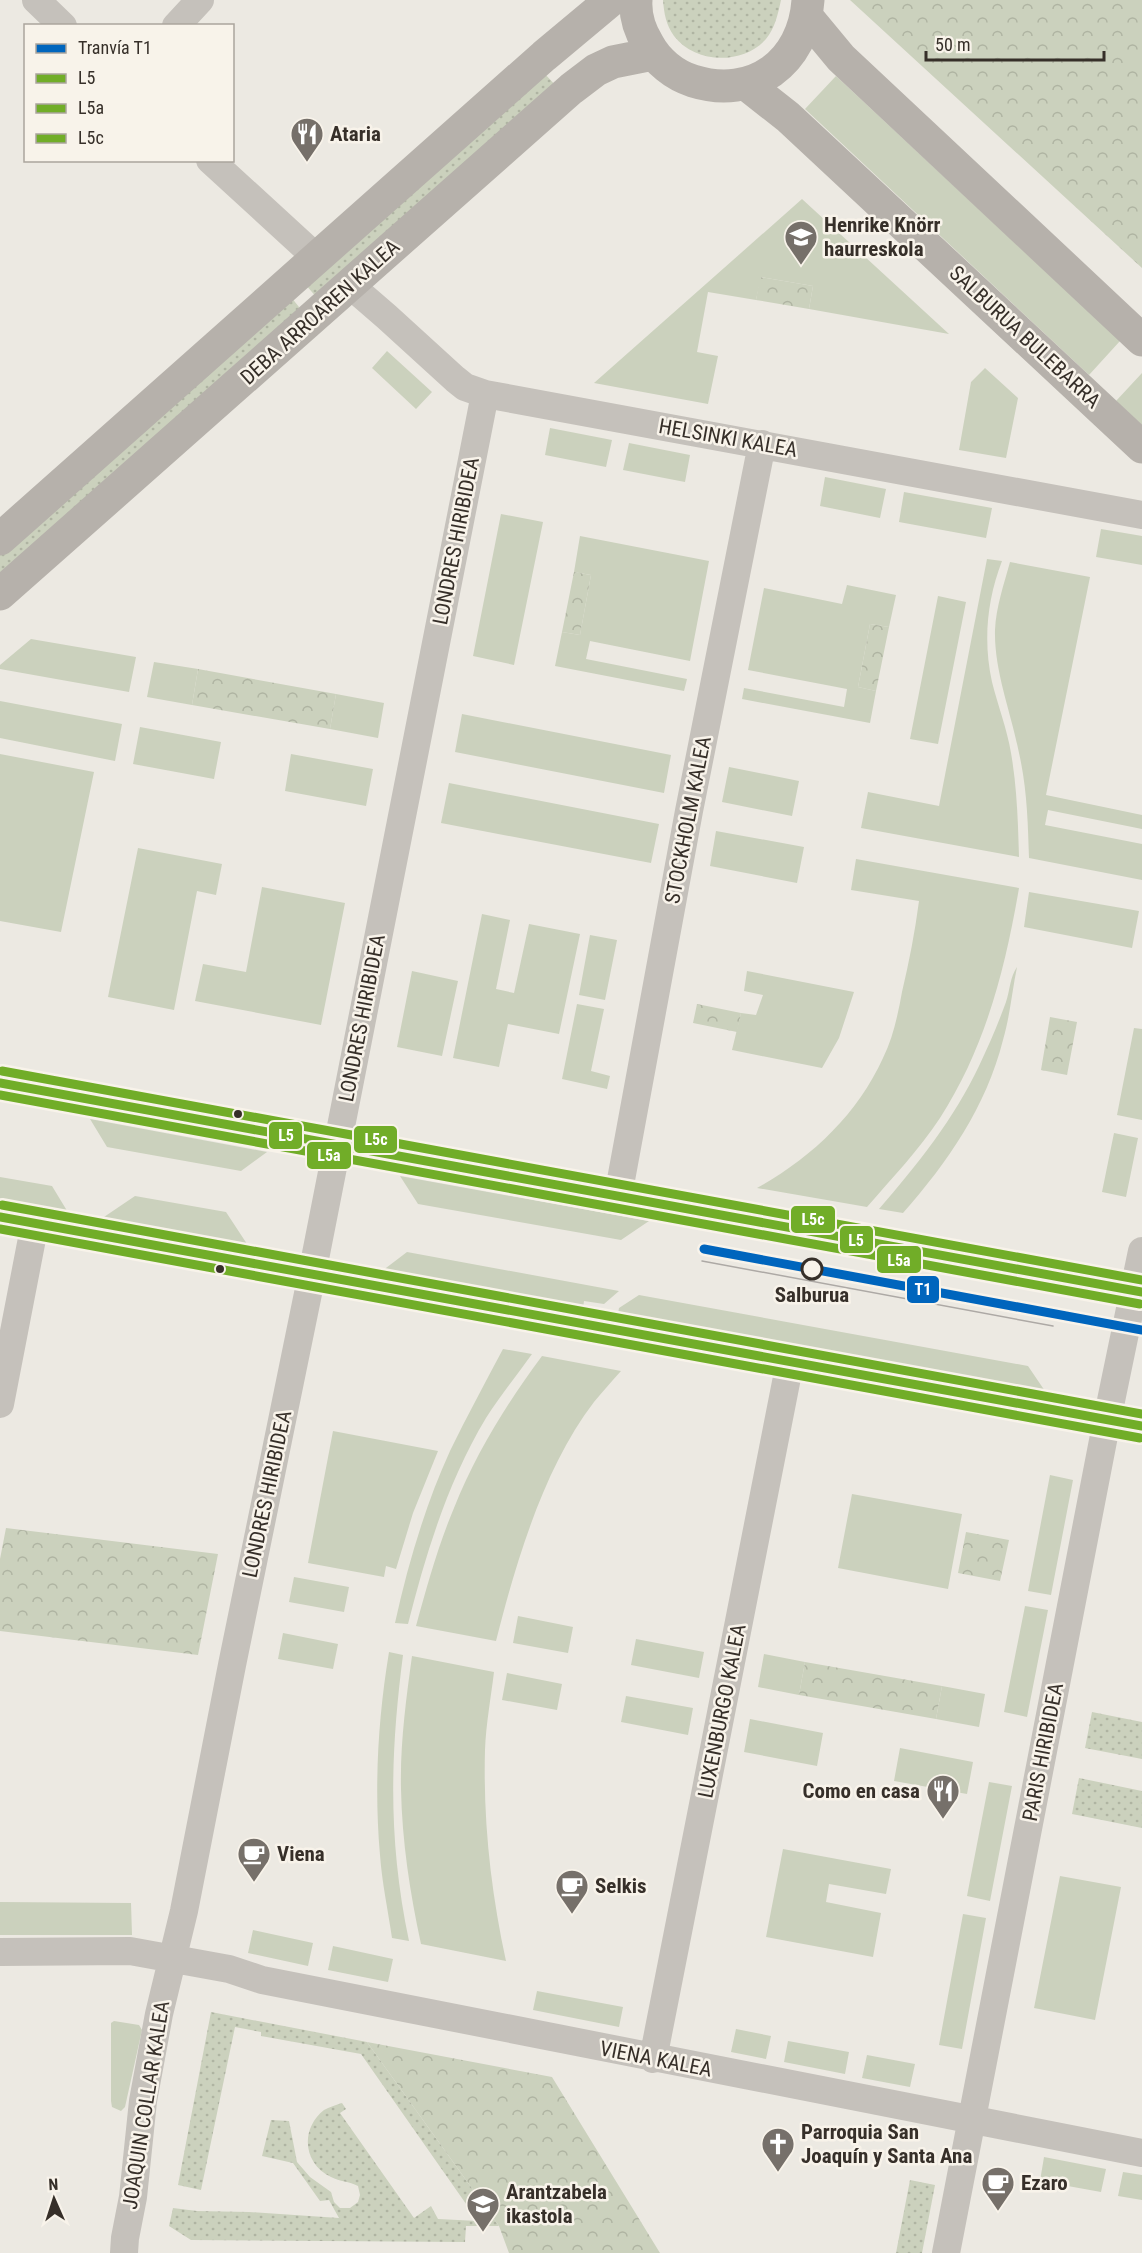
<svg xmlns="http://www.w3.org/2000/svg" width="1142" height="2253" viewBox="0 0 1142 2253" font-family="'Roboto Condensed',sans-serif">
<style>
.grass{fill:#cbd1bd}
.forest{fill:url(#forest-crowns)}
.garden{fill:url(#garden-dots)}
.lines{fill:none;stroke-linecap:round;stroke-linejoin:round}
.minor{stroke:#c5c1bb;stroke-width:28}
.tertiary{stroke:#c5c1bb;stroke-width:33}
.secondary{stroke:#b6b1ab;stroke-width:33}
.tram{stroke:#ada9a5;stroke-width:1.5}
.bus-1-casing{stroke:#f8f3ea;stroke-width:14}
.bus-2-casing{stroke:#f8f3ea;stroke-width:14}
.bus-3-casing{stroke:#f8f3ea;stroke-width:14}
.bus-1{stroke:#71ad28;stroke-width:9}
.bus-2{stroke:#71ad28;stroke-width:9}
.bus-3{stroke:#71ad28;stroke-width:9}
.tram-1-casing{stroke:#f8f3ea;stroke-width:14}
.tram-1{stroke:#0065bd;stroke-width:9}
.bus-dot{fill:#362f29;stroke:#f8f3ea;stroke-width:2}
.stop-dot{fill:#f8f3ea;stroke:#362f29;stroke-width:3}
.labels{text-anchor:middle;stroke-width:5;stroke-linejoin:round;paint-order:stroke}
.poi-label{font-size:21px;font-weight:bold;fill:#362f29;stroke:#f8f3ea;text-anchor:start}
.street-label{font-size:21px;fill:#362f29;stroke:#f8f3ea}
.stop-label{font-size:21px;font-weight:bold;fill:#362f29;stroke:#f8f3ea}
.line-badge{stroke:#f8f3ea;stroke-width:2}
.badge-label{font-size:16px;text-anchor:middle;font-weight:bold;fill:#fff}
</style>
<defs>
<pattern id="forest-crowns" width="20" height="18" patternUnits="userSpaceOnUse" patternTransform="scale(1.5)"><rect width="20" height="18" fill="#cbd1bd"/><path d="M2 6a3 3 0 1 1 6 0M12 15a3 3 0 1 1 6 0" fill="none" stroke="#afb4a2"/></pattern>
<pattern id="garden-dots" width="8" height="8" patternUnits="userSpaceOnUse" patternTransform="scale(1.5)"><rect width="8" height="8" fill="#cbd1bd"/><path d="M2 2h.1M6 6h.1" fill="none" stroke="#afb4a2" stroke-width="1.8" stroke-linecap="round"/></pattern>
</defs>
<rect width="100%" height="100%" fill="#ece9e2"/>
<path class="grass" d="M836,76L1120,341L1089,375L805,109Z
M802,199L949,334L809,309L813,286L761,277L756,300L708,292L697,352L718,356L708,404L594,383Z
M387,351L432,392L416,409L372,368Z
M985,368L1018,398L1006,458L959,450L971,382Z
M1142,373V425L1116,401Z
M550,428L612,440L606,467L545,455Z
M629,443L690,455L685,482L623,470Z
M825,477L886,489L880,518L820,506Z
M904,492L992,508L986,538L899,522Z
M501,514L543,522L514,665L473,656Z
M1101,529L1142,536V565L1096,557Z
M580,536L709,561L690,661L590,641L586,659L687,679L684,691L555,666L562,632L580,635L591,575L574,572Z
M987,559L1002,561C987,600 983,641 992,682C998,706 1007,729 1011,753C1017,787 1018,822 1019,857L861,828L868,792L939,806Z
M1010,562L1090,577L1046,795L1142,815V829L1048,810L1045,825L1142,844V880L1029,858C1028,823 1027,788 1019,753C1011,712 994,671 995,630C996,607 1004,584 1010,562Z
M847,585L896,595L889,627L870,624L858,687L876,691L870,723L742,699L744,688L844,707L847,689L748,670L764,588L842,604Z
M938,596L966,602L938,744L910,739Z
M31,639L136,657L129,692L0,669V665Z
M154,662L198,669L192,705L147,697Z
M336,694L384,703L378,738L330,729Z
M0,701L122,724L115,761L0,738Z
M462,714L671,755L664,793L455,752Z
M140,727L221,742L214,779L133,764Z
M0,754L94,772L61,932L0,921Z
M291,754L373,769L366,806L285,791Z
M729,767L799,781L792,816L722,802Z
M449,783L659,824L651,863L441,823Z
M716,831L804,847L797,883L710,866Z
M138,848L222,864L216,895L197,891L174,1010L108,997Z
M856,859L1019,888C1005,970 985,1048 940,1118C919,1150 892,1178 867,1207L757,1188C811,1158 857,1115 883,1058C893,1038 898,1014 902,992C909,962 915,932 919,901L851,890Z
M262,887L345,903L321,1025L195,1001L203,964L246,972Z
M1029,892L1139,911L1132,948L1024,927Z
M482,914L510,920L496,989L514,993L529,924L580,934L559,1034L508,1024L499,1067L453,1058Z
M590,935L617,940L605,1000L579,995Z
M1017,967C1012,991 1010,1016 1003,1040C986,1107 948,1162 903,1213L879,1209C917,1165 954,1119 979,1066C989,1045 998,1024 1006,1002C1010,990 1010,977 1017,967Z
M412,971L458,981L442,1056L397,1047Z
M747,971L854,992L839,1038L822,1068L732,1050L741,1013L756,1015L763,995L744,991Z
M577,1004L604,1009L591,1071L610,1076L607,1089L562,1079Z
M1134,1028L1142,1029V1120L1117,1115Z
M90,1119L267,1152L241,1171L107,1147Z
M1114,1133L1138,1138L1126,1197L1102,1192Z
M400,1176L649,1221L621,1240L418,1204Z
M0,1177L52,1186L69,1214L0,1201Z
M135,1196L226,1212L249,1247L101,1219Z
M407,1252L619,1291L604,1304L584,1301L583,1308L382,1271Z
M639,1295L1028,1366L1047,1394L618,1314L619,1308Z
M503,1349L532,1354C517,1375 500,1396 486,1418C448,1481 426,1553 408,1624L395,1623C408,1564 425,1506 450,1451C467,1416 485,1383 503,1349Z
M542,1356L621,1371C612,1381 603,1391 594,1402C544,1467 516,1562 496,1641L416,1626C427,1586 438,1546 454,1508C476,1453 507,1403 542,1356Z
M333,1431L438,1451L413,1513L396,1569L386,1566L384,1577L308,1563Z
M1050,1475L1073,1480L1051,1595L1028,1591Z
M852,1494L962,1514L948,1589L838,1568Z
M294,1577L349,1587L344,1612L289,1602Z
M1025,1606L1048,1610L1027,1717L1004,1712Z
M518,1616L573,1627L568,1653L513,1643Z
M283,1633L338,1644L333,1669L278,1659Z
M636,1639L704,1652L699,1678L631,1665Z
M389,1652L403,1655C390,1756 388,1841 409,1941L392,1938C388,1910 382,1883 380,1855C374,1787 378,1719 389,1652Z
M764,1654L805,1662L799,1695L758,1687Z
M412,1656L494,1672C491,1697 486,1724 485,1750C483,1821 491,1892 506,1961L421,1944C410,1893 402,1841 401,1789C400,1744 406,1700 412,1656Z
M507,1673L562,1684L557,1710L502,1700Z
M942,1686L985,1694L979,1727L936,1719Z
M626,1696L693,1708L688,1735L621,1722Z
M750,1719L823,1733L817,1766L744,1752Z
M900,1748L973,1762L967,1794L894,1781Z
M989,1782L1012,1786L990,1901L967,1896Z
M783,1849L891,1869L886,1894L829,1884L826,1902L881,1913L873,1957L766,1937Z
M1060,1876L1121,1887L1095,2020L1034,2008Z
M0,1902L131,1903L132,1935H0Z
M963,1914L986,1918L962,2049L939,2045Z
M253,1930L313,1943L308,1966L248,1953Z
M333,1946L393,1959L388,1982L328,1970Z
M537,1991L623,2007L619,2027L533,2010Z
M114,2021L139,2025L142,2030L125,2107L121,2111L112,2107L111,2101V2023Z
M736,2029L771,2036L766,2059L731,2052Z
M788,2041L849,2052L845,2074L784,2062Z
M867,2055L915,2064L910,2087L862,2078Z
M1044,2157L1106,2169L1101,2192L1040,2181Z
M1123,2172L1142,2175V2200L1118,2196Z"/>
<path class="forest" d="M850,0H1142V268Z
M760,277L813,286L809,309L756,300Z
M574,572L591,575L580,635L562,632Z
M870,624L889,627L876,691L858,687Z
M198,669L336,694L330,729L192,705Z
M697,1004L741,1013L737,1032L693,1023Z
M1050,1017L1077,1022L1067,1075L1041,1070Z
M6,1528L218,1554L198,1655L0,1631V1559Z
M966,1532L1009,1540L1000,1581L958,1573Z
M805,1662L942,1686L936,1719L799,1695Z
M367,2042L552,2077L660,2253H509L499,2226Z"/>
<path class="garden" d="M663,0H781C778,14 775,28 766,39C743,65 695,64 674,36C666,25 664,13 663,0Z
M544,73L558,88L318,299L305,284Z
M291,297L303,312L0,580V555Z
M1092,1712L1142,1722V1759L1085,1748Z
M1079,1778L1142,1791V1828L1072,1814Z
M211,2012L367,2042L499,2226H466L465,2242L191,2240L169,2226L173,2208L197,2211L249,2212L339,2218L329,2200L320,2201L293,2163L262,2156L271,2120L289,2121L297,2162L310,2177L331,2192L334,2202L340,2208H350L358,2202L360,2195L358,2186C349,2181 340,2182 331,2177C303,2164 300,2129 324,2110C329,2107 336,2105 342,2103L346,2109L340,2113L414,2218L431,2206L438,2219L478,2221L361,2054L261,2036V2032L235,2027L201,2190L178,2185Z
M910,2180L935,2185L922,2253H896Z"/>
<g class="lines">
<path class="minor" d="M36,0L63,26
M176,26L200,0
M210,160L317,258
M350,285L387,317L455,379L465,387L485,394L1142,515
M618,1196L689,811L762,444
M0,1404L35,1223
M0,1952L130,1951L229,1969L262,1980C555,2038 848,2098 1142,2153
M653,2059L790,1362
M124,2253L125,2238L133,2197L143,2101L159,2014L184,1911L232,1665L312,1274L485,394
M946,2253L1107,1420L1142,1251"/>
<path class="tertiary" d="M0,1083L1142,1292
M0,1217L1142,1426"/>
<path class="secondary" d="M636,0C635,15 640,31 648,44C657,61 674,75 693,81C753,100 804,63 808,0
M807,17L841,58L1142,340
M746,84L788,117L1142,447
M0,539L544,56L611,0
M0,594L571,89L596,70L613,62L653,54"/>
<path class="tram" d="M702,1261L1053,1326"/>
<g class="bus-1-casing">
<path id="bus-1" d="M0,1083L1142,1292
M0,1217L1142,1426"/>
</g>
<g class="bus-2-casing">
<path id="bus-2" d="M0,1095L1140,1304
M0,1229L1140,1438"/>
</g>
<g class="bus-3-casing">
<path id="bus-3" d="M2,1071L1142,1280
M2,1205L1142,1414"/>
</g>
<use href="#bus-1" class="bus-1"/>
<use href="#bus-2" class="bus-2"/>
<use href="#bus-3" class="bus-3"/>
<g class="tram-1-casing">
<path id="tram-1" d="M704,1249L1142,1330"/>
</g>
<use href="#tram-1" class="tram-1"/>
</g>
<defs>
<g id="restaurant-pin" transform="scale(1.725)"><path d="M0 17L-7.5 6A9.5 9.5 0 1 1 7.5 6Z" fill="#76706a" stroke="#f8f3ea"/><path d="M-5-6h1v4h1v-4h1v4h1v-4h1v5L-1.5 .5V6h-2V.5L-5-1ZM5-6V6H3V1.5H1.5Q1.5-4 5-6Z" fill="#fff"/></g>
<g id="school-pin" transform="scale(1.725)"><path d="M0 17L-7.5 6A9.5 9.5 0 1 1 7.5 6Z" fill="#76706a" stroke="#f8f3ea"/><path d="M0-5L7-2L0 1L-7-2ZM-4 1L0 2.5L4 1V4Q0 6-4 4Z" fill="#fff"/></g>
<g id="cafe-pin" transform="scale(1.725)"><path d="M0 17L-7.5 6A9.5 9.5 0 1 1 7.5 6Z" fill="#76706a" stroke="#f8f3ea"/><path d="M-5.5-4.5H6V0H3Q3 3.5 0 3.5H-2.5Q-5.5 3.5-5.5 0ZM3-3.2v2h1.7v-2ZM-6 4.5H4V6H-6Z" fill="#fff"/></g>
<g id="church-pin" transform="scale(1.725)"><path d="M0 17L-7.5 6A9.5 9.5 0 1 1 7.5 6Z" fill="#76706a" stroke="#f8f3ea"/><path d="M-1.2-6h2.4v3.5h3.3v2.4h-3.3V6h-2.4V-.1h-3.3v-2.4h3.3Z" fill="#fff"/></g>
</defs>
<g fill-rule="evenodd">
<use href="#restaurant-pin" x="307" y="134"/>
<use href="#school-pin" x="801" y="237"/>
<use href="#restaurant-pin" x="943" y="1791"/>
<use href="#cafe-pin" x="254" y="1854"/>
<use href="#cafe-pin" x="572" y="1886"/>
<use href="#church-pin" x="778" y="2144"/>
<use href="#cafe-pin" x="998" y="2183"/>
<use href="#school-pin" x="483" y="2204"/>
</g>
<g class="bus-dot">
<circle cx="238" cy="1114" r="5"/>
<circle cx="220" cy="1269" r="5"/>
</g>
<circle class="stop-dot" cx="812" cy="1269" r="10"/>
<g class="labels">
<g class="poi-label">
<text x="330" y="141">Ataria</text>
<text x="824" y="232">Henrike Knörr<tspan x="824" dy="24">haurreskola</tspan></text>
<text x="920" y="1798" text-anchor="end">Como en casa</text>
<text x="277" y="1861">Viena</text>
<text x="595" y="1893">Selkis</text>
<text x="801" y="2139">Parroquia San<tspan x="801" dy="24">Joaquín y Santa Ana</tspan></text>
<text x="1021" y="2190">Ezaro</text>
<text x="506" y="2199">Arantzabela<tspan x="506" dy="24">ikastola</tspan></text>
</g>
<g class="street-label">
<text transform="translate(320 312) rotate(-42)" y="7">DEBA ARROAREN KALEA</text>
<text transform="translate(1025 337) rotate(43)" y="7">SALBURUA BULEBARRA</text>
<text transform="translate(728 438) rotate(10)" y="7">HELSINKI KALEA</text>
<text transform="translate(456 541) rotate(-79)" y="7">LONDRES HIRIBIDEA</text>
<text transform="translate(688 820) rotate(-79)" y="7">STOCKHOLM KALEA</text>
<text transform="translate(362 1018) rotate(-79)" y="7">LONDRES HIRIBIDEA</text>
<text transform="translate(267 1494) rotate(-78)" y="7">LONDRES HIRIBIDEA</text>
<text transform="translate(722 1711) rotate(-79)" y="7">LUXENBURGO KALEA</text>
<text transform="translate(1043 1752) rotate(-79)" y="7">PARIS HIRIBIDEA</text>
<text transform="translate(656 2059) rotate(11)" y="7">VIENA KALEA</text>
<text transform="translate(146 2105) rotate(-81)" y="7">JOAQUIN COLLAR KALEA</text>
</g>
<g class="stop-label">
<text x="812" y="1302">Salburua</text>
</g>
</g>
<g class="line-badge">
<rect x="268" y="1121" width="35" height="29" rx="6" fill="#71ad28"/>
<rect x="353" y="1125" width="45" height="29" rx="6" fill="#71ad28"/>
<rect x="306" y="1141" width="46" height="29" rx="6" fill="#71ad28"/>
<rect x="790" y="1205" width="46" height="29" rx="6" fill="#71ad28"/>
<rect x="839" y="1225" width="35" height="29" rx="6" fill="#71ad28"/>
<rect x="876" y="1245" width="46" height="29" rx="6" fill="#71ad28"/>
<rect x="906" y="1275" width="34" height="29" rx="6" fill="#0065bd"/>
</g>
<g class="badge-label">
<text x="286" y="1141">L5</text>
<text x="376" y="1145">L5c</text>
<text x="329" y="1161">L5a</text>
<text x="813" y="1225">L5c</text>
<text x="856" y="1246">L5</text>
<text x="899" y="1266">L5a</text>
<text x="923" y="1295">T1</text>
</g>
<rect x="24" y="24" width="210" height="138" fill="#f8f3ea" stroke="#aaa59d" stroke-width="1.5"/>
<rect x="36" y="44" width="30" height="9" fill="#0065bd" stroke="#aaa59d" stroke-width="1.5"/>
<text x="78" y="54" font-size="18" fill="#362f29">Tranvía T1</text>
<rect x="36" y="74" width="30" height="9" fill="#71ad28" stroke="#aaa59d" stroke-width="1.5"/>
<text x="78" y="84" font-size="18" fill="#362f29">L5</text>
<rect x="36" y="104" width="30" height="9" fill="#71ad28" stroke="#aaa59d" stroke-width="1.5"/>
<text x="78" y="114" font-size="18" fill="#362f29">L5a</text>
<rect x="36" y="134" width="30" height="9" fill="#71ad28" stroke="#aaa59d" stroke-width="1.5"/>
<text x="78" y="144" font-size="18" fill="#362f29">L5c</text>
<g transform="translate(54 2199) rotate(357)" stroke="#f8f3ea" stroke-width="4.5" paint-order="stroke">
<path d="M0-4.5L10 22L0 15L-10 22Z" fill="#362f29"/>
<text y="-9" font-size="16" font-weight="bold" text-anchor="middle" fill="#362f29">N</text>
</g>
<path d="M926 51v9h178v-9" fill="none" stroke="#362f29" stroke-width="3"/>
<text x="935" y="51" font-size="18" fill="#362f29" stroke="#f8f3ea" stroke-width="4.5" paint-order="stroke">50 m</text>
</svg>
